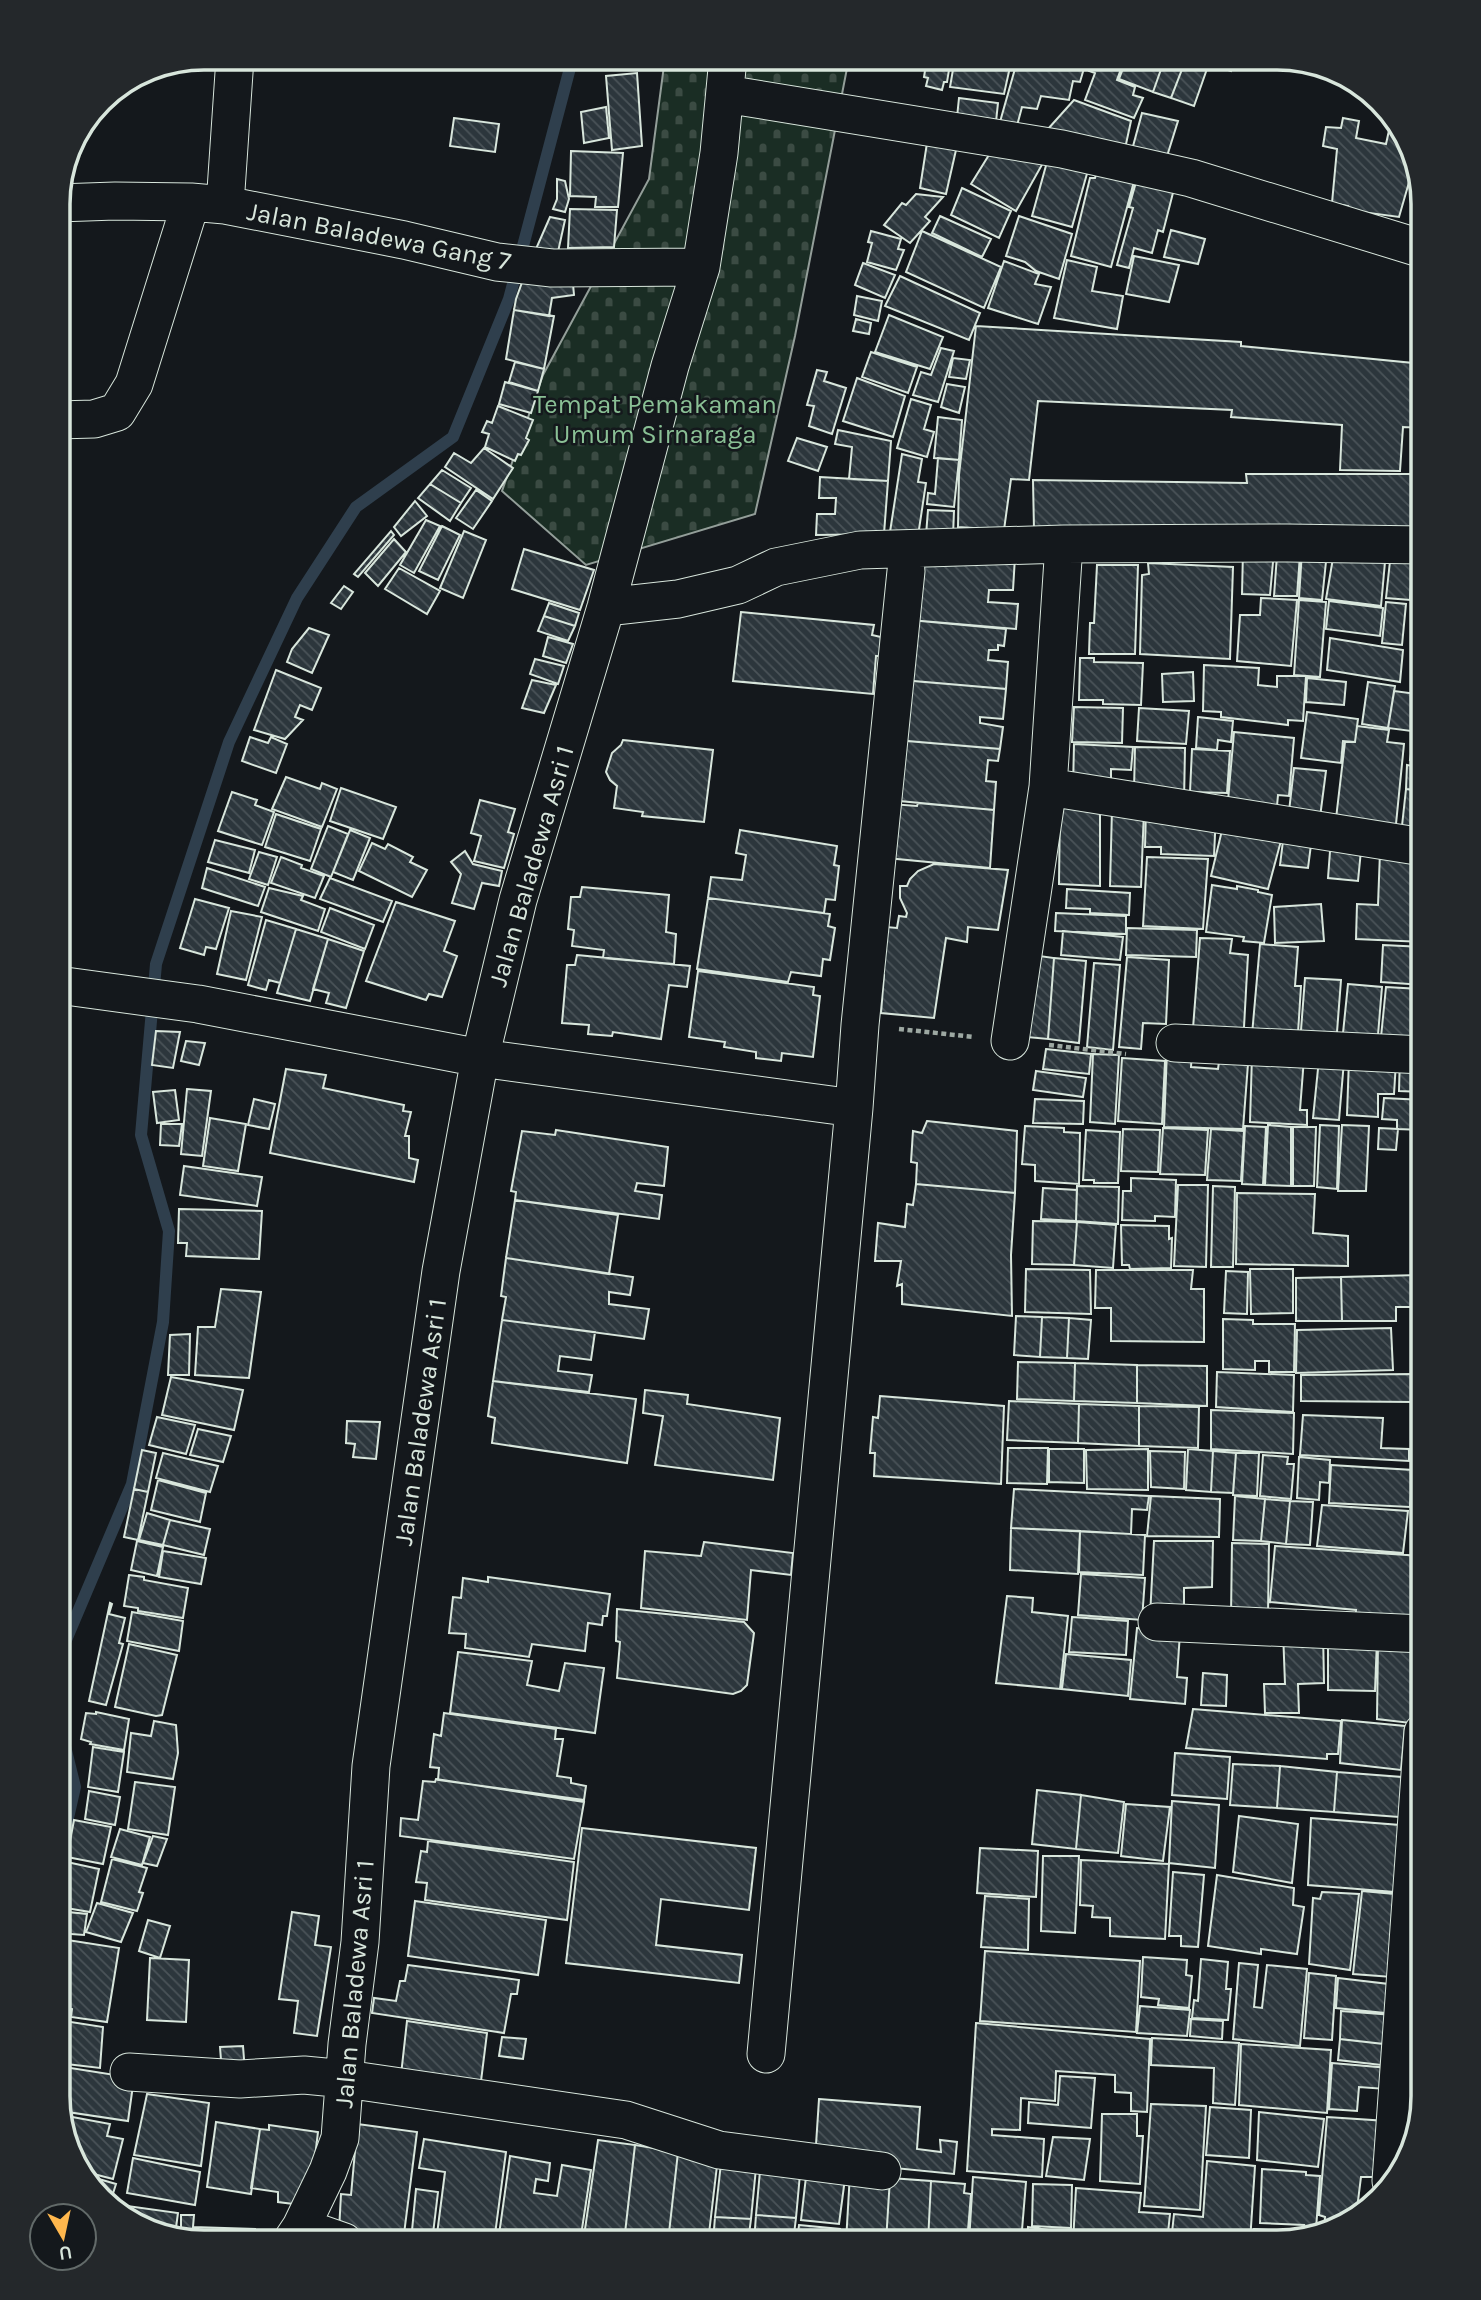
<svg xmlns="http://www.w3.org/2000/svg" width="1481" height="2300" viewBox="0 0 1481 2300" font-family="Karla,sans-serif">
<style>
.cemetery{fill:url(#cemetery-stones);stroke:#939e99;stroke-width:2}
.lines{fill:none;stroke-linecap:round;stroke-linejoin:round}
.stream{stroke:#2f3f4d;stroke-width:12}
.building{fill:url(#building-back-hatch);stroke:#d8e6dc;stroke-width:2}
.minor-casing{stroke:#d8e6dc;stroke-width:39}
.path{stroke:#9da8a2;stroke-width:4.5;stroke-dasharray:5 3.5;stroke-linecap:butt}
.minor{stroke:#14181c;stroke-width:37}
.labels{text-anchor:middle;stroke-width:5;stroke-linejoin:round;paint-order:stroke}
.street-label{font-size:26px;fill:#d8e6dc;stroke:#14181c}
.park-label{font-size:26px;fill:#8ac095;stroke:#14181c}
.rim{fill:none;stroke:#d8e6dc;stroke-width:3.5}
</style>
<defs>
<pattern id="cemetery-stones" width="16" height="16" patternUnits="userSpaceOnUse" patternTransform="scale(1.75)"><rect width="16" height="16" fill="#1a2d24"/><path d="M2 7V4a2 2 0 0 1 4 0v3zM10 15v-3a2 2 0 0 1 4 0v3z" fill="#3b4b43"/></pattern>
<pattern id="building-back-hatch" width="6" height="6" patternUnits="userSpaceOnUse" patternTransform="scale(1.75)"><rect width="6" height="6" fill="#2c363c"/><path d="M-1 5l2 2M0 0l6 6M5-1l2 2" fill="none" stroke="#4a5358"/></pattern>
</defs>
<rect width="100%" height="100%" fill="#14181c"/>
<path class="cemetery" d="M665,58H849L795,336L755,514L586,565L502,491L543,375L649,179Z"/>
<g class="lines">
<path class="stream" d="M58,1659L132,1484L163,1322L169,1231L141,1135L156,964L229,742L297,598L356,507L453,437L509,299L570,68L568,58
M58,1862L75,1787L58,1718"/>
</g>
<path class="building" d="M615,58H650V64H615Z
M927,58H951L947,82H944L942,90L926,86L928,78L924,77Z
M955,58H1012L1004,94L950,87Z
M1018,58H1087L1080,82L1073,81L1069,100L1041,96L1037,109L1022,107L1015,133L998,129Z
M1094,58H1125L1117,80L1135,87L1133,95L1143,98L1134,118L1085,100L1095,73L1089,71Z
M1127,58H1165L1153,92L1119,79Z
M1165,58L1186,59L1171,98L1153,92Z
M1191,58H1236L1231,71Z
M1186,59L1208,66L1194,106L1171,98Z
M637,73L642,146L612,150L606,76Z
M959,98L998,103L995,131L956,127Z
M1074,100L1131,121L1123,158L1039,139Z
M606,107L609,138L584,143L581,112Z
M1142,113L1178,121L1163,169L1129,161Z
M454,118L499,124L495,152L450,146Z
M1343,118L1359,121L1356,138L1386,144L1390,126L1398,128L1408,139L1414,165L1399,217L1347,210L1348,206L1332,203L1337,149L1323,146L1326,127L1341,128Z
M927,143L956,150L946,194L920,188Z
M992,150L1048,154L1016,211L971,184Z
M571,151L623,153L618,207H595L596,197L570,196Z
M1047,162L1088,170L1072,227L1032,216Z
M1099,165L1136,174L1111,267L1071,256L1090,178H1095Z
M1138,175L1175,185L1163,232L1158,230L1152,253L1134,248L1129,268L1117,265L1133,208L1129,207Z
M557,179L565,181L569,199L565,212L553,209L557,199Z
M962,188L1011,211L999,238L951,215Z
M916,194L943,197L925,217L930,221L910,243L884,225L902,203L906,205Z
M570,209L617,210L614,247L568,248Z
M940,216L991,239L982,257L932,233Z
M1019,216L1072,234L1059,279L1036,271L1025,262L1006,256Z
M550,217L565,220L556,261L532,258Z
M1171,230L1205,239L1198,264L1164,257Z
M871,231L901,239L898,249L904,250L896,270L867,262L872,243L868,242Z
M922,231L1001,267L984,308L906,272Z
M1134,256L1179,265L1169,302L1126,294Z
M1067,260L1097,267L1092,291L1123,296L1117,329L1054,318Z
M1004,261L1039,274L1035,284L1051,287L1038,324L988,308Z
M863,263L895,275L885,298L855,285Z
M572,273L574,295L552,298L549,316L514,310L516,299L524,277Z
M900,276L980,313L969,340L885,306Z
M857,296L882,301L878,321L854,315Z
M514,310L554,316L544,369L506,359Z
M889,315L943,337L930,369L875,352Z
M856,319L871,323L869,334L853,331Z
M976,326L1241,342V346L1423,364V428L1403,427L1400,471L1340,470L1342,425L1231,417L1232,410L1038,401L1029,480L1011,479L1004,530L958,527L959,475Z
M941,348L954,351L938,402L913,395L921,372L931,375Z
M871,352L917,367L908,393L862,377Z
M953,358L970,360L966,379L949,377Z
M515,362L544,369L538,391L509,382Z
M817,370L827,372L824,381L846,388L832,434L809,426L814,406L807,405Z
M857,378L905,396L893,437L843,421Z
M505,382L538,391L531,413L499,404Z
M947,384L965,387L959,413L941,407Z
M911,399L931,405L924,429L934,432L927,457L897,448Z
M498,406L533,420L526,438L529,440L521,455L518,454L515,461L485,447L489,434L482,432L487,421L492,423Z
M938,417L962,420L959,460L934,458Z
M838,430L891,441L888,481L849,479L852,447L835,444Z
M797,438L827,447L818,471L788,461Z
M484,448L513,468L493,499L445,467L454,453L471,463Z
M902,454L922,459L918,482L926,483L918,536L890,532Z
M938,458L959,460L954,507L927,504L928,493L935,494Z
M442,470L471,488L461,503L430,484Z
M1246,474H1423V535L1034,530L1033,480L1247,483Z
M820,477L888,481L884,534L816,535L817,514H835L836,498H819Z
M430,484L461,503L450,521L418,498Z
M476,490L492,501L473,529L456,518Z
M415,501L427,516L401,536L394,527Z
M928,510L954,511L953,536L926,535Z
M426,520L440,526L414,573L400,565Z
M442,526L460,535L438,580L419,571Z
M391,531L394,535L358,577L354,574Z
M464,531L486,540L463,598L440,588Z
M394,539L406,552L378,586L365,573Z
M524,549L594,570L580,610L512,589Z
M1243,551H1274L1270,595L1242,594Z
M1302,551L1327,552L1322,600L1299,598Z
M1391,552L1413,553L1410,600L1386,598Z
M1277,555H1300L1297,596H1274Z
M1015,557L1013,590H989L988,602L1018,604L1016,629L910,620L914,564Z
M1333,558L1385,562L1381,606L1326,599Z
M1148,563L1233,567L1230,659L1140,654L1142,575L1149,574Z
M1097,565H1138L1135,654H1089L1090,623H1094Z
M399,568L440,591L427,614L385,589Z
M344,586L353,592L341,609L331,603Z
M1261,598L1297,600L1291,666L1237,661L1240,615H1260Z
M1299,600L1326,602L1320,677L1294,675Z
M1329,601L1383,608L1380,636L1326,629Z
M1417,601L1423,602V682L1411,680Z
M1386,602L1406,604L1402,645L1382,643Z
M549,603L579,613L575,626L544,616Z
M741,612L874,625L872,635L881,637L880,656H876L873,694L733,681Z
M544,616L575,626L568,641L538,631Z
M910,620L1006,629L1004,646L998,645V650H989L988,660L1008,662L1006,689L902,680Z
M309,628L329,635L312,673L287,662L292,649Z
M548,637L573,644L566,663L543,656Z
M1330,638L1403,650L1400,682L1327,670Z
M1080,658H1094V662L1143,663L1141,705L1103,704V700H1079Z
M535,659L564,666L558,684L530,674Z
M1204,665L1259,668L1258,685L1277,687V676H1306L1303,721L1288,720V725L1221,717V712L1203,711Z
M276,670L321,688L312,710L300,705L295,717L303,720L285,739L254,730Z
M1193,672L1194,701L1163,702L1162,674Z
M1307,678L1346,682L1344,705L1306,702Z
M532,680L556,685L544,713L522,708Z
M902,680L1006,689L1003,719L980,717V723L1003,727L1000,749L896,740Z
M1368,682L1395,686L1388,728L1362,724Z
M1394,691L1417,694L1411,731L1388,728Z
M1074,707L1123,708L1122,743L1072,742Z
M1139,708L1189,711L1186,744L1137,741Z
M1307,712L1358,719L1355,742L1343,741L1341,763L1301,758Z
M1198,717L1233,721L1231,742L1218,740L1217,750L1196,748Z
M1357,726L1389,730L1387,742L1404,744L1395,834L1335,827L1345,742H1355Z
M1415,729L1423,730V762L1410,760Z
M1234,732L1294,738L1289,796L1278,795L1276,817L1227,812Z
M250,737L268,743L271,737L287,744L276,773L242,761Z
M623,740L713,750L704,822L642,816L643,812L614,808L617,786L610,780L606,772L612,753L621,745Z
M896,740L1000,749L998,761L988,760L986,781L996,782L994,810L889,800Z
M1074,744L1133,747L1131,770L1111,769V791L1073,788Z
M1135,747L1185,748L1184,802L1134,790Z
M1192,749L1230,751L1227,793L1190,792Z
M1407,765L1423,768V791L1406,789Z
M1294,768L1326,771L1319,825L1288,820Z
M286,777L320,789L322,783L337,789L322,827L272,809Z
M341,788L396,807L383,839L330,821Z
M1406,789L1423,791V837L1401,835Z
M232,792L257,800L255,805L274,812L262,845L218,831Z
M480,800L515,809L508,832L514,834L504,868L474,861L481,836L471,833Z
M1060,801H1100V886L1059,884Z
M918,803L994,810L990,868L887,858L891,804L917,806Z
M1112,809L1144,810L1141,887L1110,886Z
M1146,810L1216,813L1214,856L1161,854V847H1145Z
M276,814L321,829L310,861L265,847Z
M1224,822L1282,837L1268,889L1211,876Z
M328,826L348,834L331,877L311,869Z
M350,830L370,838L353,880L333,872Z
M740,830L837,846L834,865L839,866L835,900L826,899L824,913L708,898L711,877L742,880L746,855L736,853Z
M1284,833L1312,837L1308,868L1280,865Z
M1331,838L1362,840L1358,881L1328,878Z
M215,840L255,850L249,873L208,862Z
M372,843L385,849L388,844L413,857L410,862L427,870L412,897L359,871Z
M465,851L473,864L502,871L499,886L482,883L474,909L452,903L461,874L451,862Z
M259,852L277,857L268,885L249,879Z
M1380,852L1423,863V942L1356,939L1357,904L1378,905Z
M281,857L302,865L301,868L324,876L315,898L271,883Z
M1147,857L1208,859L1203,929L1143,926Z
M934,864L1008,870L998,930L968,927L967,942L946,938L934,1018L881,1013L884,975L869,973L875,926L897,928L899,916L906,917L907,913L900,898V886H907L910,879L918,871Z
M207,868L265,887L258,906L202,888Z
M330,878L392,901L383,922L320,899Z
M1212,885L1237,889V886L1258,890V892L1272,895L1264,943L1243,941L1244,937L1206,932Z
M582,887L669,895L666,932L676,934L674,964L603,958L604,950L572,946L574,930L568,929L571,897H580Z
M269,888L303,896L301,900L325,909L318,931L261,912Z
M1067,889L1130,893L1129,915L1090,913V909L1066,908Z
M708,898L830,914L828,926L835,928L830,960L823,959L821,976L791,972L788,982L697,969Z
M195,899L229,908L216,949L206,947L204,955L180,948Z
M396,902L455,921L444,951L457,956L442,997L429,994L426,1000L366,981Z
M1321,904L1324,941L1275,943L1274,907Z
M330,908L374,925L365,949L321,932Z
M231,911L262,917L246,980L217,974Z
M1056,913L1126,916V934L1055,931Z
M266,920L296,929L280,983L269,980L266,990L248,985Z
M1127,928L1197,930L1196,957L1126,955Z
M296,929L328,939L310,1001L277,993Z
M1063,931L1123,937L1120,960L1061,955Z
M1200,938L1232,939L1230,953L1248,955L1243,1045L1192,1041Z
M328,939L364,951L346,1008L326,1003L329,993L313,989Z
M1260,944L1298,947L1295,986H1301L1297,1049L1251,1046Z
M1383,945L1423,947V985L1381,982Z
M1025,954L1054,958L1048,1039L1016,1036Z
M577,955L690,966L687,987L669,985L661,1039L613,1032L612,1036L588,1034L589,1025L562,1023L567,965H575Z
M1127,957L1169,960L1166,1024L1143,1023L1141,1049L1119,1047Z
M1054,958L1086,961L1079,1043L1048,1039Z
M1094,963L1120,965L1113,1050L1087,1047Z
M698,971L814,987L813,995L820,996L813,1057L782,1053L781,1061L756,1058V1052L724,1047L725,1042L689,1037Z
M1305,978L1341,980L1336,1045L1300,1043Z
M1348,984L1382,987L1377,1047L1342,1043Z
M1386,987L1420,989L1414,1051L1380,1047Z
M156,1031L180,1032L173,1068L152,1065Z
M186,1041L205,1043L199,1065L181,1061Z
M1221,1048L1249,1051L1243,1129L1164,1127L1167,1051L1192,1053L1191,1067L1218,1069Z
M1046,1049L1091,1054L1089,1074L1043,1069Z
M1093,1054L1119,1055L1115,1124L1090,1122Z
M1252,1055L1304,1058L1300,1110H1307V1125L1250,1122Z
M1400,1055L1423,1062V1092L1399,1091Z
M1122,1058L1165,1061L1162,1124L1118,1121Z
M1319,1059L1344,1061L1339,1120L1313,1118Z
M1349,1059L1396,1062L1394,1094H1378V1117L1347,1115Z
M286,1069L326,1075L323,1088L404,1105L403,1111L411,1112L405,1136H409V1158L418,1160L414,1182L270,1153Z
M1036,1071L1086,1078L1083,1097L1033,1090Z
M187,1089L211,1091L202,1156L181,1154Z
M175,1090L179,1120L157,1123L153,1092Z
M1384,1098L1423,1100V1130L1397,1129V1120L1382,1119Z
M254,1099L275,1104L269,1129L248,1125Z
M1035,1099L1084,1101L1083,1124L1033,1123Z
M210,1118L246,1124L238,1171L203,1166Z
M927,1121L1017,1131L1015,1193L916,1184L917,1163L911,1162L913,1131L922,1133Z
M161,1124H182L179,1146L160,1145Z
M1268,1125L1291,1127V1186L1265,1185Z
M1320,1125L1339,1126L1337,1189L1317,1187Z
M1342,1125L1369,1126L1366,1191H1338Z
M1025,1126L1064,1128V1132L1080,1133L1079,1184L1035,1181V1165L1022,1164Z
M1245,1126L1266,1127L1263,1185L1242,1184Z
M1293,1127H1316L1314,1186H1293Z
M1163,1128L1208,1130L1205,1175L1160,1174Z
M1379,1128L1398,1129L1396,1150L1378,1149Z
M1123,1129L1160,1130L1158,1172L1121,1171Z
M1211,1129L1244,1131L1241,1181L1207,1180Z
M556,1130L668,1147L664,1186L637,1183L635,1191L662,1195L659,1219L515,1200L516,1192L511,1191L522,1131L555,1135Z
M1086,1130L1120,1132L1118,1183H1094V1180H1083Z
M1422,1165H1423V1200H1420Z
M184,1166L262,1177L257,1206L180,1195Z
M1131,1178L1176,1180L1175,1217L1155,1216V1221L1122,1220L1123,1191H1131Z
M916,1184L1015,1193L1011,1255L1012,1316L902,1304V1284L897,1286L901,1261H875L878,1223L905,1227L907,1204L913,1205Z
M1178,1185H1208L1206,1267L1174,1266Z
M1077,1186L1119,1187L1118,1224L1076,1221Z
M1213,1186L1235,1187L1233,1267H1211Z
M1043,1188L1077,1190L1076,1221L1041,1219Z
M1237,1193L1315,1194L1313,1233L1348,1236V1266L1236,1264Z
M515,1200L618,1215L609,1274L506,1258Z
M179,1209L262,1211L259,1259L186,1256L187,1243H178Z
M1033,1221L1077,1222L1074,1265L1032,1264Z
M1077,1222L1116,1225L1113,1268L1074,1265Z
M1121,1225L1169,1226V1239L1172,1238L1171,1268L1130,1269L1129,1265H1122Z
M506,1258L633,1277L630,1295L609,1292V1304L649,1309L644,1339L502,1320L506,1297L501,1296Z
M1026,1269L1090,1270L1091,1314L1025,1312Z
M1250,1269H1293V1313L1251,1314Z
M1096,1270H1193L1191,1289H1204V1342L1111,1341V1308H1095Z
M1226,1271L1248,1272L1247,1314L1224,1313Z
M1419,1275V1307H1396V1321H1342L1341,1277Z
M1341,1277L1342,1321H1296V1278Z
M221,1289L261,1292L249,1378L195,1375L198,1327H215Z
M1016,1316L1042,1317L1040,1357L1014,1355Z
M1042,1317L1069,1318L1067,1358L1040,1357Z
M1069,1318L1091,1320L1088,1359L1067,1358Z
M1223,1319L1253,1320V1324H1295L1294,1372H1269V1361H1255V1370L1223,1369Z
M502,1320L595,1332L591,1360L560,1356L558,1371L592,1375L589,1392L493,1381Z
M1391,1328L1393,1370L1296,1373L1297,1330Z
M190,1334L189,1375H168L170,1335Z
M1018,1362L1075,1363L1074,1401L1017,1399Z
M1075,1363L1137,1365V1403L1074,1401Z
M1137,1365L1207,1366V1406L1137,1403Z
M1217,1372L1294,1375L1293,1412L1216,1407Z
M1414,1374L1413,1402L1301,1401V1375Z
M171,1377L243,1390L234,1430L162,1415Z
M493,1381L636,1399L627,1463L492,1443L495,1418L488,1416Z
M645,1390L688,1395L687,1404L780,1418L773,1480L655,1465L663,1416L643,1413Z
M880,1396L1004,1406L1001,1484L874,1476L875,1453H870L873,1417L878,1418Z
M1009,1401L1079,1404L1078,1443L1007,1440Z
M1079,1404L1139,1406V1446L1078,1443Z
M1139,1406L1199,1407L1198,1448L1139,1446Z
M1211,1410L1294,1413L1293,1454L1211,1449Z
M1303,1415L1383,1418L1381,1448L1409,1449V1461L1300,1455Z
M157,1417L195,1425L186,1454L149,1445Z
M347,1421L380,1422L376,1459L353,1457L355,1444L346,1443Z
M198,1429L231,1436L223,1462L190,1455Z
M1008,1448H1048L1047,1484L1007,1483Z
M1049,1449H1084V1483L1049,1482Z
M1148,1449V1490L1087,1489L1086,1450Z
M1188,1449L1213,1451L1211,1492L1186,1490Z
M142,1450L156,1453L148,1492L134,1489Z
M1150,1451L1185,1452L1184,1489L1151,1487Z
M1213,1451L1236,1453L1233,1493L1211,1492Z
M163,1453L218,1466L210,1492L156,1478Z
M1236,1453H1259L1257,1496L1233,1495Z
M1263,1455L1288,1457L1287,1464H1294L1291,1499L1260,1496Z
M1299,1457L1330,1460L1329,1483L1320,1482L1319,1500L1297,1498Z
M1331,1465L1413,1470L1410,1507L1329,1503Z
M158,1480L206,1493L200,1522L151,1510Z
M134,1489L148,1492L138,1540L124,1537Z
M1014,1489L1149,1496L1147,1510L1132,1509L1131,1534L1011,1528Z
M1151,1496L1220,1499L1219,1537L1147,1536Z
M1235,1496L1265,1499L1261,1541L1233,1540Z
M1265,1499L1290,1501L1286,1544L1261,1541Z
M1290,1501L1313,1502L1310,1545L1286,1544Z
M1322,1505L1408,1511L1403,1553L1317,1546Z
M147,1513L170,1520L163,1545L139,1540Z
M170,1520L210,1529L204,1555L163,1545Z
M1011,1528L1080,1531L1078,1574L1010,1570Z
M1080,1531L1145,1535L1143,1575L1079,1572Z
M137,1541L163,1547L157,1576L131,1570Z
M1154,1541H1213L1212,1587L1184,1588V1618L1150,1616Z
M704,1542L793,1553L791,1575L751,1570L747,1620L641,1608L645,1551L701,1556Z
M1232,1543L1269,1544L1268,1615L1231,1616Z
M1275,1546L1421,1556L1418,1632L1355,1626L1356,1610L1270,1602Z
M163,1551L206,1558L201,1584L159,1577Z
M1081,1574L1145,1578L1142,1620L1078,1615Z
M129,1575L144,1577V1580L188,1588L183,1618L138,1611V1608L124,1606Z
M488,1577L610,1594L607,1616H603L602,1625L588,1623L585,1651L532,1644L529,1657L465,1648L466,1634L449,1633L453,1597L461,1598L463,1578L488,1582Z
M1007,1596L1033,1598L1032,1612L1068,1616L1060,1689L996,1683Z
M110,1603L112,1604L109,1614L125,1618L119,1643L123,1644L106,1705L89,1701Z
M617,1609L744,1622L754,1633L747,1685L741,1691L733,1694L617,1678L620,1642L616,1641Z
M132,1612L183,1621L179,1651L127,1641Z
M1072,1617L1128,1621L1126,1655L1069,1652Z
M1137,1628L1180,1633L1177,1677L1187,1678L1185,1704L1130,1699Z
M1283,1631H1323L1324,1683L1298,1684L1299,1713H1265L1264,1684H1285Z
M1328,1640H1377L1375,1691L1328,1690Z
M1420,1641L1419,1724L1377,1719L1378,1642Z
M129,1644L177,1655L162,1715L156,1716L115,1707Z
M458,1652L532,1661L527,1685L559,1691L565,1663L604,1668L595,1733L450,1713Z
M1066,1654L1131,1660L1128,1696L1062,1689Z
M1203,1673L1227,1675L1226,1706L1201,1705Z
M1193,1709L1341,1721L1338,1754H1327V1759L1186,1748Z
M96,1712L129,1719L124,1750L90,1744L91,1742L81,1739L86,1713L96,1714Z
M444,1713L556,1729L555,1739H563L557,1776L571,1778V1783L586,1786L584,1800L438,1780L439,1768L430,1767L434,1734L441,1736Z
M1342,1720L1405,1726L1401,1770L1340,1763Z
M154,1721L176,1725L178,1753L173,1779L127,1772L131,1733L151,1736Z
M93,1747L124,1752L118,1792L88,1787Z
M1175,1753L1230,1757L1227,1799L1172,1795Z
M1233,1764L1280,1766L1277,1808L1230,1805Z
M1280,1766L1337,1772L1334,1812L1277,1808Z
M1337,1772L1415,1778L1412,1818L1334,1812Z
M436,1779L584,1802L574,1859L400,1836L401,1818L418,1820L423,1781L435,1782Z
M135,1782L175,1787L168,1835L128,1829Z
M1037,1790L1081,1795L1076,1849L1032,1844Z
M89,1791L120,1797L115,1825L85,1819Z
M1081,1795L1124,1802L1118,1853L1076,1849Z
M1172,1801L1219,1805L1215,1868L1169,1863Z
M1126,1804L1170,1807L1163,1861L1121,1856Z
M1239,1816L1298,1824L1292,1883L1233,1872Z
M1311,1818L1400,1825L1407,1893L1308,1885Z
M74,1820L111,1827L103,1864L67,1857Z
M582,1828L756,1848L749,1910L661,1899L656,1945L742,1955L739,1983L566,1963Z
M120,1829L150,1837L142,1865L111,1857Z
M153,1836L167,1839L157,1866L143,1863Z
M428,1841L574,1862L567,1920L425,1900L427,1883L416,1882L421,1851L427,1852Z
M980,1848L1038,1851L1036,1897L977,1893Z
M1043,1856H1079L1075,1933L1041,1931Z
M112,1859L147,1868L139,1892L143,1893L137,1911L101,1902Z
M1081,1860L1169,1864L1165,1939L1110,1936V1918L1092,1917L1093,1906L1080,1905Z
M67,1862L99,1869L90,1912L60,1907Z
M1173,1872L1204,1875L1198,1947L1181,1946V1936H1169Z
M1217,1875L1294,1888L1293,1905L1304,1907L1297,1954L1261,1949V1954L1208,1946Z
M1362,1891L1406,1895L1392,1977L1353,1974Z
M1322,1892L1359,1894L1350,1970L1309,1964L1313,1898L1320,1899Z
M985,1896L1029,1899L1028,1950L981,1947Z
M415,1901L546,1920L538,1975L408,1956Z
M97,1903L133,1913L121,1942L86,1932Z
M58,1911L87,1914L84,1935L58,1933Z
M292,1912L319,1916L315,1945L331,1947L317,2036L294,2033L298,2001L279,1999Z
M148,1920L170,1926L160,1958L139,1951Z
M61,1939L119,1948L107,2022L71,2017L72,2009L59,2007L58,1964Z
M985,1951L1140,1961L1136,2032L980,2021Z
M1143,1957L1187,1960L1186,1975L1192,1976L1189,2008L1158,2005L1159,1999L1141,1997Z
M150,1958L189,1960L186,2022L147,2020Z
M1201,1959L1228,1962L1226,1989H1231L1228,2020L1192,2018L1194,2000L1198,2001Z
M1239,1963L1258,1965L1254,2007L1262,2008L1267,1965L1307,1969L1300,2046L1233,2039Z
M408,1965L519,1980L517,1994H511L504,2033L372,2013L374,1998L396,2001L400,1981H405Z
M1309,1973L1336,1976L1332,2040L1304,2038Z
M1338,1978L1397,1985L1395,2014L1336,2008Z
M1140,2006L1190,2010L1187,2036L1137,2033Z
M1341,2011L1394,2015L1392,2045L1340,2039Z
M1410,2016L1423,2017V2049L1409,2048Z
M1191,2019L1223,2021L1222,2039L1190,2036Z
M58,2020L103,2027L100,2068L58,2063Z
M407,2021L487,2033L479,2097L401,2075Z
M976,2023L1150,2039L1147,2112L1131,2111V2093L1115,2092V2075L1056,2071L1055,2101L1021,2098L1020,2130L992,2129V2135L1044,2139L1042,2177L967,2171Z
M502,2037L526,2039L523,2059L499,2056Z
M1152,2038L1239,2043L1235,2105L1213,2103L1214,2068L1151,2065Z
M1340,2039L1392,2045L1390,2066L1338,2060Z
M1241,2044L1331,2050L1327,2113L1239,2105Z
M243,2046L245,2072L222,2073L220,2047Z
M1332,2063L1389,2068L1386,2089L1359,2087L1357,2111L1329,2109Z
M1414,2064L1423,2065V2096L1418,2116L1411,2115Z
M58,2066L134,2078L128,2121L61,2111L58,2096Z
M1060,2076L1095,2078L1091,2128L1028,2123L1029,2102L1058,2105Z
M147,2094L209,2103L201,2166L134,2155Z
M819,2099L920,2107L917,2149L941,2152L940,2140L957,2142L954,2174L815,2160Z
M1151,2104L1206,2106L1200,2210L1144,2206Z
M1210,2107L1251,2110L1249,2158L1206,2155Z
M1259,2112L1324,2119L1318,2167L1257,2160Z
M1102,2114H1137V2136H1143L1140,2184L1100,2181Z
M67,2116L110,2124L107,2136L123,2139L113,2179L82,2171L73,2161L65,2128Z
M1327,2117L1387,2121L1385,2177H1361L1358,2201H1370L1342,2227L1324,2231L1325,2217L1319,2215Z
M216,2122L260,2129L251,2194L207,2187Z
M350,2123L417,2132L403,2242L355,2236L339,2231L341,2194L351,2195L355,2151Z
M269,2125L318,2132L309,2206L278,2202V2192L251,2188L260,2129L269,2130Z
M1053,2137L1090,2139L1084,2180L1046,2176Z
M424,2139L506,2152L494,2242H436L445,2172L419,2168Z
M598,2140L635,2145L624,2242H594L595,2238L584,2236Z
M635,2145L678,2152L668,2242H624Z
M678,2152L718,2157L708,2242H668Z
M722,2154L757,2158L751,2219L715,2217Z
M510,2156L550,2163L548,2181L536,2179L534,2193L557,2196L562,2165L591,2170L580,2242H498Z
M133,2158L200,2172L195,2205L127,2193Z
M761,2160L801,2163L796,2218L756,2215Z
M1207,2161L1255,2166L1250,2242H1171L1174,2214L1203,2217Z
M807,2168L846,2171L839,2224L801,2220Z
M1262,2169L1306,2172V2175L1320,2176L1316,2229L1303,2228L1304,2225L1260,2223Z
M850,2173L890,2178L886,2242H846Z
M85,2175L116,2184L110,2203Z
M973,2177L1026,2182L1021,2242H969Z
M890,2178L931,2181L928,2242H886Z
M931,2181L965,2184L964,2193L971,2194L967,2242H928Z
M1033,2184L1072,2185L1071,2228L1032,2226Z
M1076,2188L1141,2193L1139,2212L1170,2214L1167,2242H1073Z
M416,2189L438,2192L432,2242L411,2241Z
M120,2205L178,2213L175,2235L123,2218L119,2213Z
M181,2215H194L193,2227L255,2229V2242H195L181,2237Z
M756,2215L796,2218L793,2242H754Z
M715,2217L751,2219L748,2242H713Z
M799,2225L840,2229L839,2242H797Z
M1028,2227L1070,2233L1069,2242H1027Z
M1254,2229L1298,2232V2237L1277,2242H1253Z"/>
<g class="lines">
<g class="minor-casing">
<path id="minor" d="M725,94L1062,149L1191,178L1423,249
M58,203L115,201L191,202L225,205L404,240L497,262L552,268L701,267
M225,205L235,58
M58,420L94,419L117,412L134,384L191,202
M606,607L678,599L738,585L776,567L860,550L1064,544L1287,543L1423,545
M1048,787L1423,847
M58,985L198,1004L480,1058L854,1108
M1010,1041L1048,787L1064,544
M1175,1043L1423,1055
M1157,1622L1423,1634
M766,2054L854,1108L860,1025L906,571
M129,2072L240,2079L304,2075L346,2079L626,2120L719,2150L882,2171
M1391,2181L1423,1732
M301,2227L344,2242
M291,2242L301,2227L328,2171L340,2138L347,2044L360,1942L371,1766L441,1271L480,1058L518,900L606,607L670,366L701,267L719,153L728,58"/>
</g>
<path class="path" d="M899,1029L974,1037
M1049,1045L1126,1054"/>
<use href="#minor" class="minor"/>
</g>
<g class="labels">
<g class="street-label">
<text transform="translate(379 236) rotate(11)" y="9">Jalan Baladewa Gang 7</text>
<text transform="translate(531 866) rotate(-74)" y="9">Jalan Baladewa Asri 1</text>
<text transform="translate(420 1422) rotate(-82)" y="9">Jalan Baladewa Asri 1</text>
<text transform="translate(354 1984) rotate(-85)" y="9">Jalan Baladewa Asri 1</text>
</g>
<g class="park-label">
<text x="655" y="413">Tempat Pemakaman<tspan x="655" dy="30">Umum Sirnaraga</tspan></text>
</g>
</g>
<path d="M0 0H1481V2300H0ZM204 70H1277A134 134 0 0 1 1411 204V2096A134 134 0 0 1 1277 2230H204A134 134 0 0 1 70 2096V204A134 134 0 0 1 204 70Z" fill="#24282b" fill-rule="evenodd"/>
<path class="rim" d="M204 70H1277A134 134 0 0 1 1411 204V2096A134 134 0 0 1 1277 2230H204A134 134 0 0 1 70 2096V204A134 134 0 0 1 204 70Z"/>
<g transform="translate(63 2237) rotate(171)"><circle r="33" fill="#14181c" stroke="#626a69" stroke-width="2"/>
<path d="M0-5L12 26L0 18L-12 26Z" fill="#ffb74d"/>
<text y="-10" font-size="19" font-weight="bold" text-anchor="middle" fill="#d8e6dc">U</text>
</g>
</svg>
